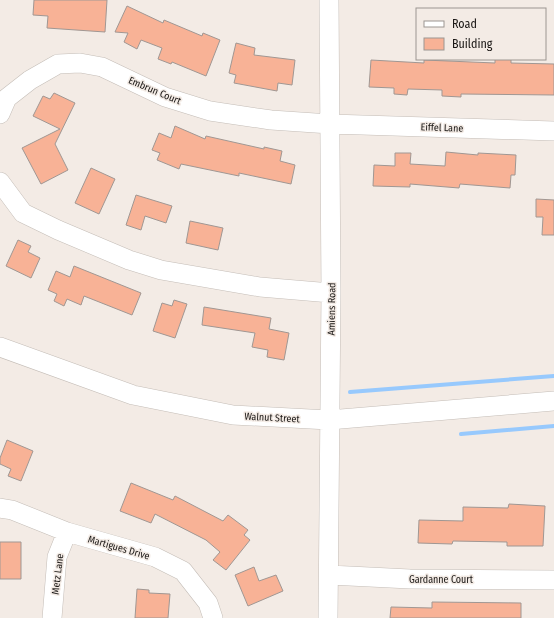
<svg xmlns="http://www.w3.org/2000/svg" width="554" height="618" viewBox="0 0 554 618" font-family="'Fira Sans Condensed',sans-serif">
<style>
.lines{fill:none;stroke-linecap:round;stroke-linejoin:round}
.stream{stroke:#97c9fd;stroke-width:4}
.building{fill:#f8b296;stroke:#a09793}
.minor-casing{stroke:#c4bdb7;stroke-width:20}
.minor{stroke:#fff;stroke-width:19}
.labels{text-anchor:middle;stroke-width:3;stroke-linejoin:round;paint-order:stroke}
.street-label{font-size:10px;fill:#191614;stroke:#f3ebe5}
</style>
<rect width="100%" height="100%" fill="#f3ebe5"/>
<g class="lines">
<path class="stream" d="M350,392L554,376
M461,434L554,426"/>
</g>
<path class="building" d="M34,0H107L105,32L47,28L48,16L33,15Z
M127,6L163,23L164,20L202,36L203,33L220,40L206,76L172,62L171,64L158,59L162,48L141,40L137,49L124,42L128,33L115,32Z
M236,43L255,48L254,55L295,60L292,85L278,83L277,91L234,83L236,75L229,73Z
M495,59H511V63L554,64V95L461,94V97L442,96V90L408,89L407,95L394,94V88L369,87L371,60L424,63V60L495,63Z
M54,93L75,103L55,144L68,170L41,184L22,148L60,129L33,116L43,96L50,99Z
M175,126L205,139L206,136L264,149V147L282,151L280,161L295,165L291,184L239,173V176L181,164L179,169L157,160L160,153L152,150L159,133L171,138Z
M446,152L478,155V153L516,155L515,175H511L510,188L460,184L459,188L410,184V187L373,186L374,165L395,166V153H411L410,164L445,166Z
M91,168L115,179L99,214L75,203Z
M136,195L172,206L166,223L145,216L141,230L126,225Z
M536,199L554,200V235H542L543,217H536Z
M190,221L223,228L218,250L186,243Z
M18,240L31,246L28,252L40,258L31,278L6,266Z
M74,266L141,293L132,315L84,296L81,305L67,299L64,306L54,301L57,294L48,290L56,271L70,277Z
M174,300L187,304L175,338L153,331L162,303L172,306Z
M204,307L271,318L269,329L289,333L284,360L267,357L268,350L252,347L255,333L202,325Z
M7,440L33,451L21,481L8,476L11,469L0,464V458Z
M131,483L173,500L175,496L223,521L228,515L248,530L244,535L250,540L226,570L213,560L220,552L206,540L155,514L151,523L120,511Z
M509,504L545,506L543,546H507V542L453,541L452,544L418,543L419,520L463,521V507L508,508Z
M0,542H21V579H0Z
M254,567L259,581L276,575L283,591L248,606L235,575Z
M137,589L149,590V593L170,594L168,618H135Z
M432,602L521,603V618H390L391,607L432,608Z"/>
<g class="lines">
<g class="minor-casing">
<path id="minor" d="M0,114L7,98L30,80L58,64L80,63L102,67L165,97L210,111L271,120L330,124L554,131
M0,182L23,213L58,230L129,260L161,270L260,287L331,293
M0,347L133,395L233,415L329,420L554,401
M0,508L12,510L67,532L155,557L183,571L208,603L213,618
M329,575L410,579L554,580
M52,618L57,557L67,532
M328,618L331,293L329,0"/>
</g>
<use href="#minor" class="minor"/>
</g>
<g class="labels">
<g class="street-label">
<text transform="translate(155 90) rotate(23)" y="4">Embrun Court</text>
<text transform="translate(442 127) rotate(2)" y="4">Eiffel Lane</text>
<text transform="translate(331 309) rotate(-89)" y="4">Amiens Road</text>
<text transform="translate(272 417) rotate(3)" y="4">Walnut Street</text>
<text transform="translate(119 547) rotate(16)" y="4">Martigues Drive</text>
<text transform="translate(57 574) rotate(-83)" y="4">Metz Lane</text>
<text x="441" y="583">Gardanne Court</text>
</g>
</g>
<rect x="416" y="8" width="130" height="52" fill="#f3ebe5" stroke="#9c9691"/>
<rect x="424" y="21" width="20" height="6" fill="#ffffff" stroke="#9c9691"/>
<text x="452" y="28" font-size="12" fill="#191614">Road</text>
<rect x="424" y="38" width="20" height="12" fill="#f8b296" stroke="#9c9691"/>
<text x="452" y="48" font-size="12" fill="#191614">Building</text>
</svg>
